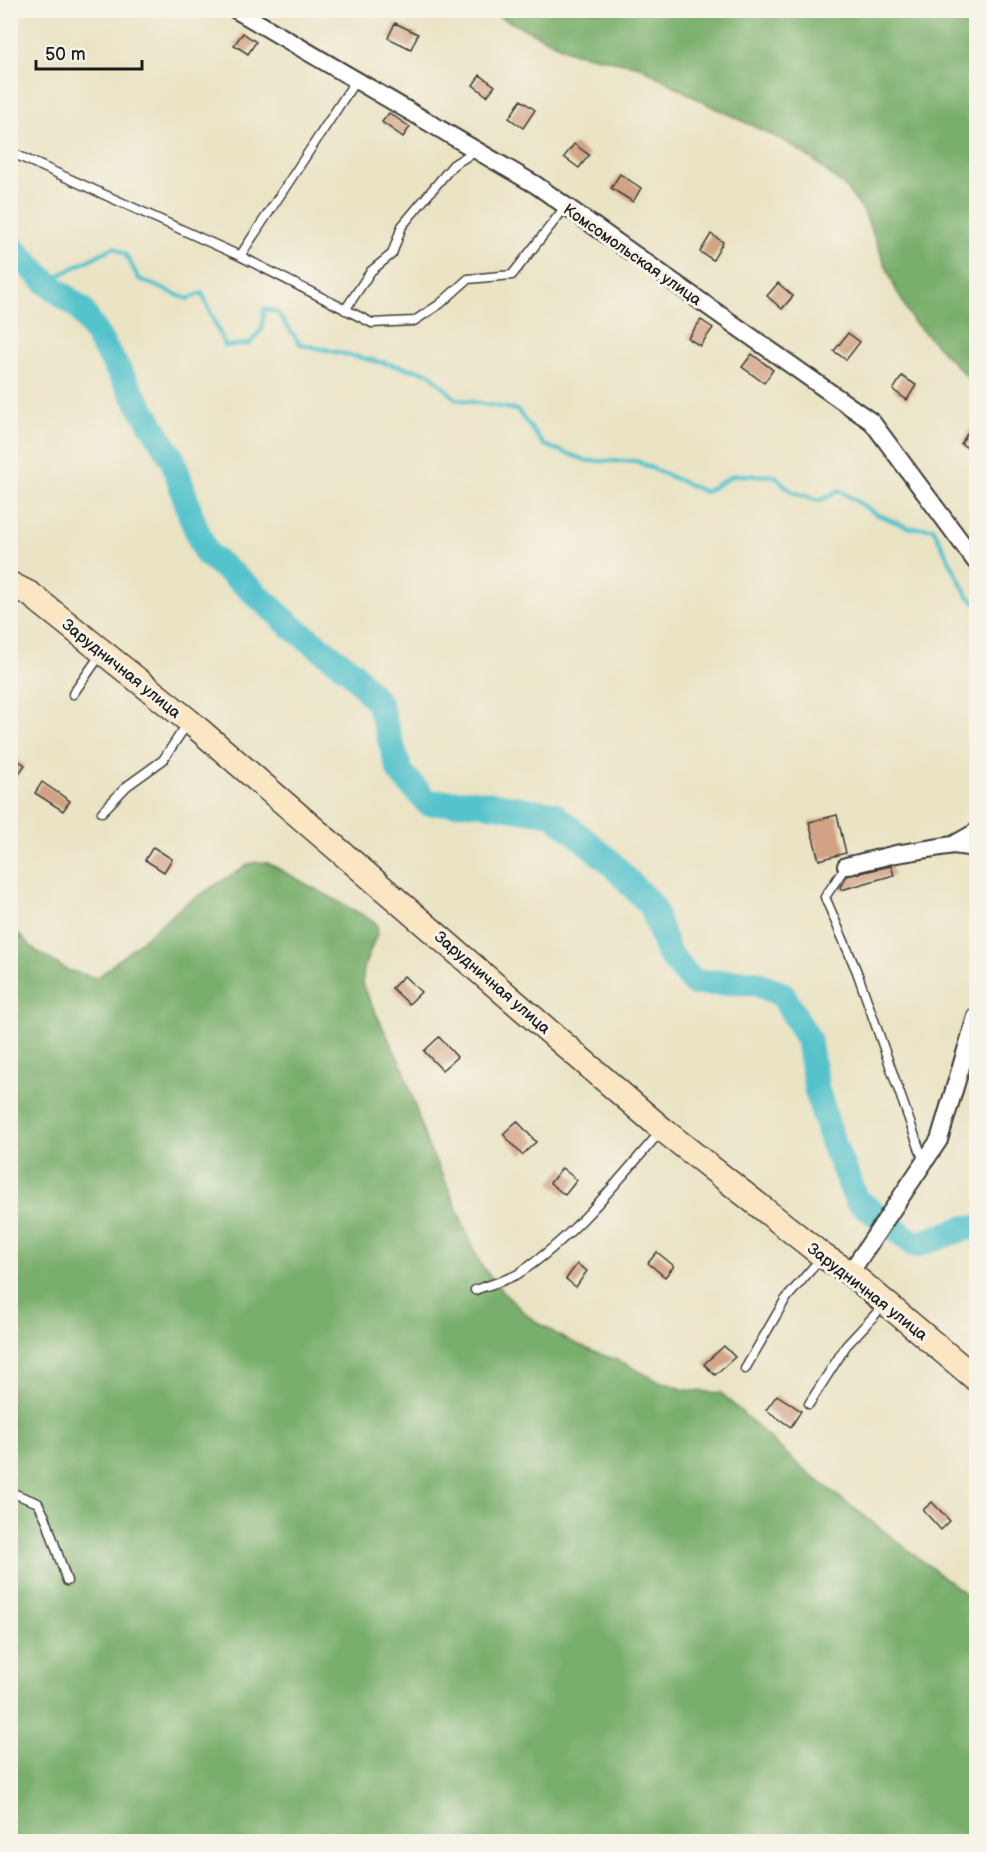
<svg xmlns="http://www.w3.org/2000/svg" width="987" height="1852" viewBox="0 0 987 1852" font-family="'Balsamiq Sans',sans-serif">
<style>
.forest{fill:#79af6c;stroke:#4a6644;stroke-width:1.5}
.lines{fill:none;stroke-linecap:round;stroke-linejoin:round}
.stream{stroke:#55c3cc;stroke-width:4.5}
.river{stroke:#55c3cc;stroke-width:26}
.building{fill:#d1a283}
.lane-casing{stroke:#3b3a35;stroke-width:11}
.street-casing{stroke:#3b3a35;stroke-width:20}
.secondary-casing{stroke:#3b3a35;stroke-width:27}
.lane{stroke:#fff;stroke-width:8}
.street{stroke:#fff;stroke-width:16}
.secondary{stroke:#fbe6c4;stroke-width:24}
.labels{text-anchor:middle;stroke-width:6;stroke-linejoin:round;paint-order:stroke}
.street-label{font-size:16px;fill:#1c1c1c;stroke:#f7f3e8}
</style>
<rect width="100%" height="100%" fill="#f7f3e8"/>
<filter id="ink" filterUnits="userSpaceOnUse"><feTurbulence type="fractalNoise" baseFrequency=".0167" numOctaves="2"/><feDisplacementMap in="SourceGraphic" scale="12" xChannelSelector="R" yChannelSelector="G"/><feConvolveMatrix kernelMatrix="1 2 1 2 8 2 1 2 1" color-interpolation-filters="sRGB"/></filter>
<filter id="wash" filterUnits="userSpaceOnUse"><feTurbulence type="fractalNoise" baseFrequency=".008" numOctaves="4" result="noise"/><feDisplacementMap in="SourceGraphic" scale="24" xChannelSelector="R" yChannelSelector="G"/><feGaussianBlur stdDeviation="1.35" result="paint"/><feColorMatrix in="noise" values="0 0 0 0 0 0 0 0 0 0 0 0 0 0 0 0 0 1.4 0 .05"/><feComposite in="paint" operator="in"/></filter>
<g filter="url(#wash)">
<rect width="100%" height="100%" fill="#eae3c4"/>
<path class="forest" d="M488,11H976V386L913,321L894,286L864,212L845,187L813,160L788,143L701,101L639,66L571,52Z
M258,862L268,863L374,921L377,925L378,931C372,948 359,971 364,989L404,1070L427,1144L443,1176L481,1265L504,1293L529,1317L561,1337L592,1351L622,1362L654,1379L685,1390L721,1393L803,1469L972,1599L976,1612V1841H11L10,926L35,950L67,970L97,978L185,904L249,864Z"/>
<g class="lines">
<path class="stream" d="M46,282L114,247L126,255L139,279L187,299L202,293L225,346L249,344L262,329L264,309L277,312L300,344L429,373L456,399L517,410L544,445L588,461H636L705,492L734,475L775,476L792,492L820,501L839,490L876,514L910,528H933L967,595L976,603"/>
<path class="river" d="M10,246L46,282L81,309L173,460L192,519L206,553L248,587L292,627L352,672L379,704L400,772L428,803L475,802L553,814L607,859L652,906L668,953L694,983L753,982L782,994L808,1039L817,1091L833,1144L857,1200L916,1245L965,1228H976"/>
</g>
<g id="blocks">
<path class="building" d="M395,23L418,34L411,49L388,38Z
M243,33L256,42L248,54L234,45Z
M480,75L495,86L487,96L473,85Z
M521,100L535,110L523,128L509,118Z
M389,113L410,127L403,137L382,122Z
M574,144L589,155L579,168L564,157Z
M620,174L641,188L633,202L611,188Z
M711,234L723,242L713,260L700,252Z
M778,283L793,296L782,309L767,296Z
M701,320L713,328L700,346L688,338Z
M848,333L860,342L846,360L834,351Z
M752,354L773,370L764,383L742,367Z
M902,376L916,385L907,400L893,390Z
M976,418V453L961,444Z
M10,755L25,765L10,786Z
M42,782L70,801L63,811L35,793Z
M837,815L846,853L819,860L809,822Z
M153,847L172,859L164,872L145,860Z
M891,866L894,875L841,890L840,887L847,876Z
M404,976L421,992L409,1004L392,988Z
M439,1037L457,1057L442,1070L424,1051Z
M517,1121L536,1142L522,1155L503,1134Z
M562,1168L577,1180L565,1195L550,1183Z
M657,1252L674,1266L665,1277L648,1263Z
M577,1264L587,1271L576,1287L566,1279Z
M724,1346L735,1357L715,1375L704,1364Z
M777,1395L801,1411L791,1427L766,1410Z
M932,1502L950,1521L941,1530L923,1510Z"/>
</g>
</g>
<g filter="url(#ink)">
<use href="#blocks" fill-opacity="0" stroke="#3b3a35" stroke-width="1.5"/>
<g class="lines">
<g class="lane-casing">
<path id="lane" d="M10,152L240,256L372,323L414,321L440,304L468,279L512,275L566,206
M240,256L356,80
M345,310L371,271L392,254L402,226L453,165L477,150
M73,694L101,654
M102,812L127,786L163,760L187,724
M846,866L825,897L857,972L924,1162
M475,1290C488,1285 505,1281 518,1274C573,1238 617,1182 660,1132
M745,1369L785,1300L821,1258
M809,1404L846,1346L884,1305
M10,1492L38,1503L46,1519L67,1581"/>
</g>
<g class="street-casing">
<path id="street" d="M236,10L536,185L872,422L976,562
M953,845L976,832
M846,866L896,854L953,845L976,848
M850,1273L939,1140L976,1017"/>
</g>
<g class="secondary-casing">
<path id="secondary" d="M10,584L30,594L189,721L662,1129L823,1256L850,1273L976,1379"/>
</g>
<use href="#lane" class="lane"/>
<use href="#street" class="street"/>
<use href="#secondary" class="secondary"/>
</g>
</g>
<g class="labels">
<g class="street-label">
<text transform="translate(633 254) rotate(35)" y="6">Комсомольская улица</text>
<text transform="translate(122 668) rotate(39)" y="6">Зарудничная улица</text>
<text transform="translate(493 982) rotate(41)" y="6">Зарудничная улица</text>
<text transform="translate(868 1291) rotate(38)" y="6">Зарудничная улица</text>
</g>
</g>
<rect width="987" height="1852" fill="none" stroke="#f7f3e8" stroke-width="36"/>
<path d="M36 60v9h106v-9" fill="none" stroke="#1c1c1c" stroke-width="3"/>
<text x="45" y="60" font-size="18" fill="#1c1c1c" stroke="#f7f3e8" stroke-width="4.5" paint-order="stroke">50 m</text>
</svg>
